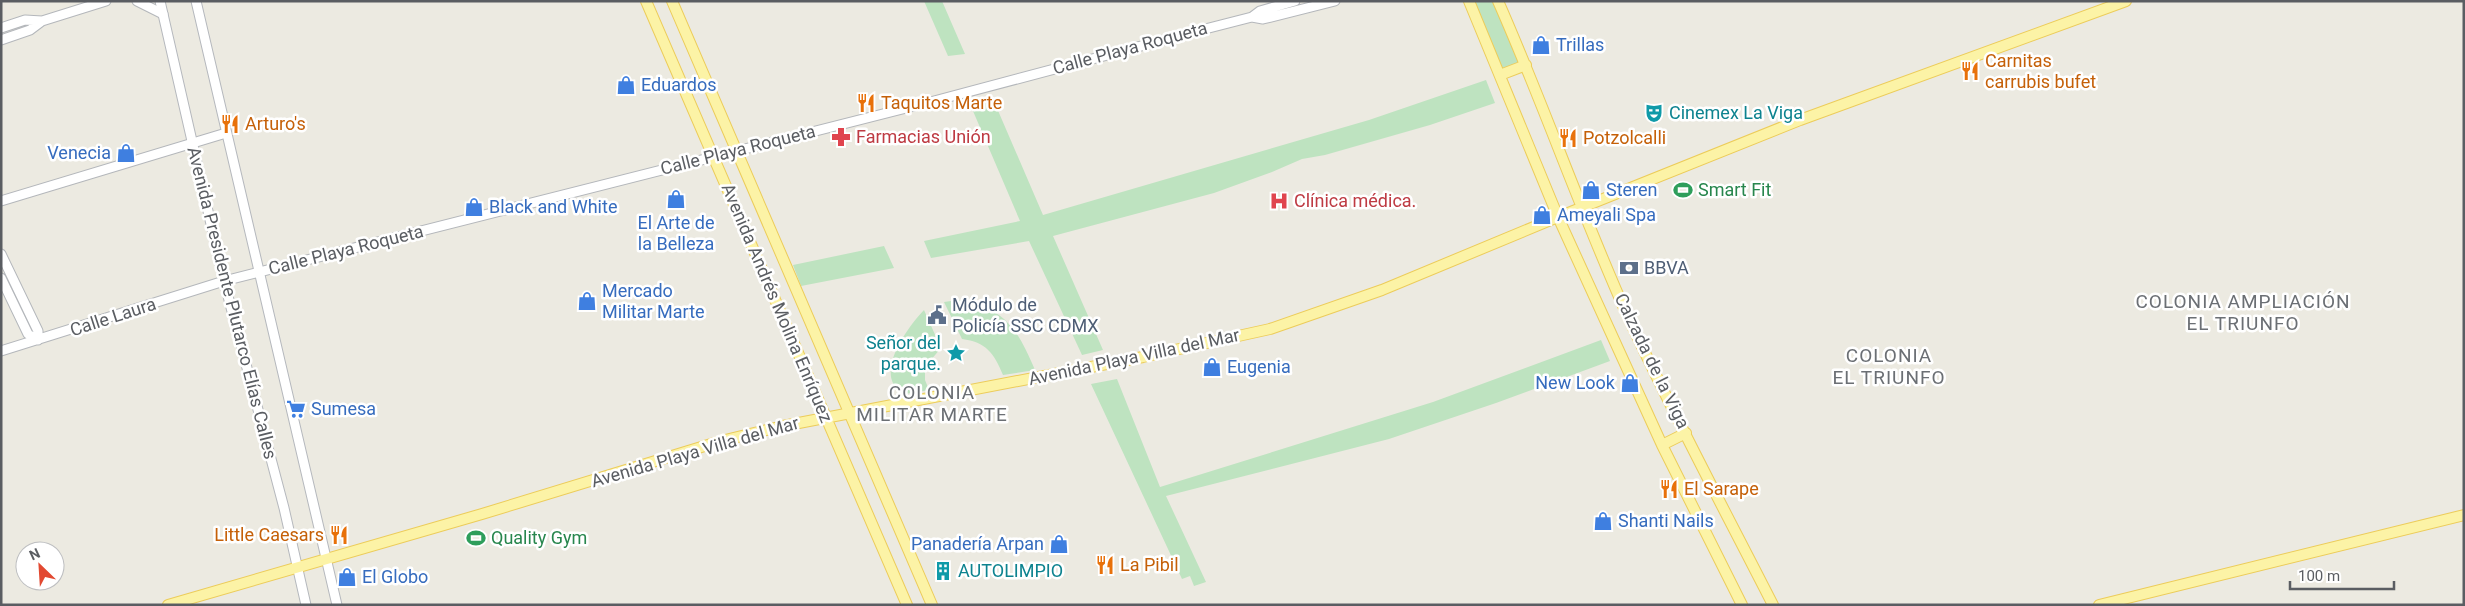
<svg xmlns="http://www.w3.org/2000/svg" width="2465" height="606" viewBox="0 0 2465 606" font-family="Roboto,sans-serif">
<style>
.green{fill:#bee3c0}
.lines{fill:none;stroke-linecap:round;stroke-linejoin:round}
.tertiary-casing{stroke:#b4b7bb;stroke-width:11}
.secondary-casing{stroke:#b5b8bd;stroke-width:11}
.primary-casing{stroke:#eccc5a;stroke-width:12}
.tertiary{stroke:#fff;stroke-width:9}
.secondary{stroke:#fff;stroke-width:9}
.primary{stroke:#fcf3a6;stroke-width:10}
.labels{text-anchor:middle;stroke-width:5;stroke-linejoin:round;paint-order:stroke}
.shop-label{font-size:18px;fill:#366cbe;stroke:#fff;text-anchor:start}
.street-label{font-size:18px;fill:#5a5d62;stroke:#fff}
.food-label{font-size:18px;fill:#c56008;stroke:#fff;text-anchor:start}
.culture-label{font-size:18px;fill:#0d838f;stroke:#fff;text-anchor:start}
.health-label{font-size:18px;fill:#be3a42;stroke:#fff;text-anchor:start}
.leisure-label{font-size:18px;fill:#27864d;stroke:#fff;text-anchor:start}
.service-label{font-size:18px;fill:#4e5e75;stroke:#fff;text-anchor:start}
.neighbourhood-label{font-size:19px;letter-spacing:1px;fill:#6b6f74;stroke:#fff}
</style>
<rect width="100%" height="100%" fill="#eceae1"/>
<path class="green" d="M924,1H942L965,54L948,56Z
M1472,1H1496L1523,64L1501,72Z
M1486,80L1495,103L1430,125L1325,155L1302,159L1272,172L1214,193L1053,236L1103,350L1082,355L1029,241L931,258L924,241L1020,221L970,104L993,99L1043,215L1369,120Z
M884,246L894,268L801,286L793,265Z
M958,300C1005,307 1018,330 1035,370L1003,375C994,353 986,342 962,339L944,302Z
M924,310L941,348L925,367V380L929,390L899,395C897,390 892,383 891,377C888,354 910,325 924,310Z
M1601,340L1610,361L1496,403L1389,439L1166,496L1206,582L1194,586L1190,576L1182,579L1091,384L1117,379L1160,487L1433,402Z"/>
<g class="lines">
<g class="tertiary-casing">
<path id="tertiary" d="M137,1L163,14
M1252,17L1260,11L1295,1
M1,28L25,20L42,21L106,1
M1,40L30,30L42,21
M1,201L226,133
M1,254L38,331V340
M1,278L28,334L38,340
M1,351L224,281L934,101L1209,28L1252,17L1263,19L1335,1"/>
</g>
<g class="secondary-casing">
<path id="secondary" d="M160,1L224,281L284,508L306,605
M196,1L337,605"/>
</g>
<g class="primary-casing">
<path id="primary" d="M646,1L907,605
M672,1L932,605
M1469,1L1558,217L1662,445L1742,605
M1498,1C1544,105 1581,213 1628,317C1673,414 1724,509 1773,605
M1500,75L1526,65
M1662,445L1686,433
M168,605L482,514L721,441L783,426L1143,357L1270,329L1382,290L1558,217L1800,120L2126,1
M2099,605L2464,515"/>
</g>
<use href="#tertiary" class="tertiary"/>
<use href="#secondary" class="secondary"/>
<use href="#primary" class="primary"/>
</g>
<defs>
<g id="shop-bare" transform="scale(1.5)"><path d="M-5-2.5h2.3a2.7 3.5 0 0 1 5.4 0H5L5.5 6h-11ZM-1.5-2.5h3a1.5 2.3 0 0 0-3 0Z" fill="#3f7fe0" stroke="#fff" stroke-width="2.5" paint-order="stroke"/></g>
<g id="restaurant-bare" transform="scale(1.5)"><path d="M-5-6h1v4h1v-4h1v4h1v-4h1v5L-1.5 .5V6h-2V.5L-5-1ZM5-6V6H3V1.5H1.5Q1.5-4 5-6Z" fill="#e8710a" stroke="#fff" stroke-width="2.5" paint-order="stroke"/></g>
<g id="theatre-bare" transform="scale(1.5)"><path d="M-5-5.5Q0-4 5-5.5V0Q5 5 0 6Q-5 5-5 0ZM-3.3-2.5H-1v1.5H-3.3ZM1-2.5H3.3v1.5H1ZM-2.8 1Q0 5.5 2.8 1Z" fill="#0f9aa8" stroke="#fff" stroke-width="2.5" paint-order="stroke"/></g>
<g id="pharmacy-bare" transform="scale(1.5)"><path d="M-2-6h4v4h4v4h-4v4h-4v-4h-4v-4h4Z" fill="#e0444e" stroke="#fff" stroke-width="2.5" paint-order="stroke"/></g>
<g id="stadium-bare" transform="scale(1.5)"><path d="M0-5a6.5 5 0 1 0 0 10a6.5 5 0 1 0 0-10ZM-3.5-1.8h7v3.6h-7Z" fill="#2e9e5b" stroke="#fff" stroke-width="2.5" paint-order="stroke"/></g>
<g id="hospital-bare" transform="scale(1.5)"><path d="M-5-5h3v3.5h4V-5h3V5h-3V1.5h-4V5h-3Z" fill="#e0444e" stroke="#fff" stroke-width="2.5" paint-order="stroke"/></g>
<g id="bank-bare" transform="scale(1.5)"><path d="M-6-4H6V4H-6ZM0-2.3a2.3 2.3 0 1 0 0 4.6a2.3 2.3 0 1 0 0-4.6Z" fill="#5c6f8a" stroke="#fff" stroke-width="2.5" paint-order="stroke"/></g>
<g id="civic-bare" transform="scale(1.5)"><path d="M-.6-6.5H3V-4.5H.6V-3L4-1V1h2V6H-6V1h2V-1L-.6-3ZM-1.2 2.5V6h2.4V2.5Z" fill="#5c6f8a" stroke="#fff" stroke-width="2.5" paint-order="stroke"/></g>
<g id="sight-bare" transform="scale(1.5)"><path d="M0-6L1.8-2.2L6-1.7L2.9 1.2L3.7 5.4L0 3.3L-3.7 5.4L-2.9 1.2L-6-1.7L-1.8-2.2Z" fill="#0f9aa8" stroke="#fff" stroke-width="2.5" paint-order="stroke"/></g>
<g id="supermarket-bare" transform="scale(1.5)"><path d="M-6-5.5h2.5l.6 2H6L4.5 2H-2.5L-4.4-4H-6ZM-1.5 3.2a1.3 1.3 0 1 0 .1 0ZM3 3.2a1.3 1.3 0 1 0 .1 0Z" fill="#3f7fe0" stroke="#fff" stroke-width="2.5" paint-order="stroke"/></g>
<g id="building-bare" transform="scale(1.5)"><path d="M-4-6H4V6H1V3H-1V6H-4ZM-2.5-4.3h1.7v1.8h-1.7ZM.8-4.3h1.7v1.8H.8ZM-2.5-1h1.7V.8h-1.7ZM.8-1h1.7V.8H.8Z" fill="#0f9aa8" stroke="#fff" stroke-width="2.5" paint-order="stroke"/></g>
</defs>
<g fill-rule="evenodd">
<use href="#shop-bare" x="1541" y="45"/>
<use href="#restaurant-bare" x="1970" y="71"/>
<use href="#shop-bare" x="626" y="85"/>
<use href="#restaurant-bare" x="866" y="103"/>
<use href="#theatre-bare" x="1654" y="113"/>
<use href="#restaurant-bare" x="230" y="124"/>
<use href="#pharmacy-bare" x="841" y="137"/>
<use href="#restaurant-bare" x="1568" y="138"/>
<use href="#shop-bare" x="126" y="153"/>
<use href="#shop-bare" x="1591" y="190"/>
<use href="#stadium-bare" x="1683" y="190"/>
<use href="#shop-bare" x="676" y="199"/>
<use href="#hospital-bare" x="1279" y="201"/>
<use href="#shop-bare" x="474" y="207"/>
<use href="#shop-bare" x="1542" y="215"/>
<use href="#bank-bare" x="1629" y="268"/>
<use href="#shop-bare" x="587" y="301"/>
<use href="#civic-bare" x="937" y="315"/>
<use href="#sight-bare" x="956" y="353"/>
<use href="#shop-bare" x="1212" y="367"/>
<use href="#shop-bare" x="1630" y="383"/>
<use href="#supermarket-bare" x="296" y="409"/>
<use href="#restaurant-bare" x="1669" y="489"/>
<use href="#shop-bare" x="1603" y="521"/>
<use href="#restaurant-bare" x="339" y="535"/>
<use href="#stadium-bare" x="476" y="538"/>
<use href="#shop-bare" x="1059" y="544"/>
<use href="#restaurant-bare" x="1105" y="565"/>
<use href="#building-bare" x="943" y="571"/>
<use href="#shop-bare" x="347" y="577"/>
</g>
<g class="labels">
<g class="shop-label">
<text x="1556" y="51">Trillas</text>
<text x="641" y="91">Eduardos</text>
<text x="111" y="159" text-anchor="end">Venecia</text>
<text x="1606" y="196">Steren</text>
<text x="489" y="213">Black and White</text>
<text x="1557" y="221">Ameyali Spa</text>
<text x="676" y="229" text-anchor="middle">El Arte de<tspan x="676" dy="21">la Belleza</tspan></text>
<text x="602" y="297">Mercado<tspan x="602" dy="21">Militar Marte</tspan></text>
<text x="1227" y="373">Eugenia</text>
<text x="1615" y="389" text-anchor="end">New Look</text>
<text x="311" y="415">Sumesa</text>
<text x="1618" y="527">Shanti Nails</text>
<text x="1044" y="550" text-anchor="end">Panadería Arpan</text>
<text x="362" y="583">El Globo</text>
</g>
<g class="street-label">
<text transform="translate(1130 48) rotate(-15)" y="6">Calle Playa Roqueta</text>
<text transform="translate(738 150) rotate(-14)" y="6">Calle Playa Roqueta</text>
<text transform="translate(346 250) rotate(-14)" y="6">Calle Playa Roqueta</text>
<text transform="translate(232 303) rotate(76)" y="6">Avenida Presidente Plutarco Elías Calles</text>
<text transform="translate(777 303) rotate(67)" y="6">Avenida Andrés Molina Enríquez</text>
<text transform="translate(113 317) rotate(-18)" y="6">Calle Laura</text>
<text transform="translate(1134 357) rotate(-12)" y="6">Avenida Playa Villa del Mar</text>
<text transform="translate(1652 361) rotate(64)" y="6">Calzada de la Viga</text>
<text transform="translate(695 452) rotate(-16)" y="6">Avenida Playa Villa del Mar</text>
</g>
<g class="food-label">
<text x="1985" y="67">Carnitas<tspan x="1985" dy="21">carrubis bufet</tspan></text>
<text x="881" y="109">Taquitos Marte</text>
<text x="245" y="130">Arturo's</text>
<text x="1583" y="144">Potzolcalli</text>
<text x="1684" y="495">El Sarape</text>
<text x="324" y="541" text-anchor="end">Little Caesars</text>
<text x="1120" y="571">La Pibil</text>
</g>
<g class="culture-label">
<text x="1669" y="119">Cinemex La Viga</text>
<text x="941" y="349" text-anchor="end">Señor del<tspan x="941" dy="21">parque.</tspan></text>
<text x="958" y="577">AUTOLIMPIO</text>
</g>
<g class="health-label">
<text x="856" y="143">Farmacias Unión</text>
<text x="1294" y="207">Clínica médica.</text>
</g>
<g class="leisure-label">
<text x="1698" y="196">Smart Fit</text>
<text x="491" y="544">Quality Gym</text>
</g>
<g class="service-label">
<text x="1644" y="274">BBVA</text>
<text x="952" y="311">Módulo de<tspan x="952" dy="21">Policía SSC CDMX</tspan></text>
</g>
<g class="neighbourhood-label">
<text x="2243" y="308">COLONIA AMPLIACIÓN<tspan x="2243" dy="22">EL TRIUNFO</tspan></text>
<text x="1889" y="362">COLONIA<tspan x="1889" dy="22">EL TRIUNFO</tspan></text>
<text x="932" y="399">COLONIA<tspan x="932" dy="22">MILITAR MARTE</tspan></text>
</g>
</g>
<rect width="2465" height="606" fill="none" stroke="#5a5d62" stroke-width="5"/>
<g transform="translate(40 566) rotate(335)"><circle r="24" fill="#ffffff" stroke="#bdbec0"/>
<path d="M0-4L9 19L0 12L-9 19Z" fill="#e24931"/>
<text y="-8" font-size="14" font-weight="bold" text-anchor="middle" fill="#5a5d62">N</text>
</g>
<path d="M2290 581v8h104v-8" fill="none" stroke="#5a5d62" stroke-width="2.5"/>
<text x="2298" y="581" font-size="15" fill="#5a5d62" stroke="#ffffff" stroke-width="4" paint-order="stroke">100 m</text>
</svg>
